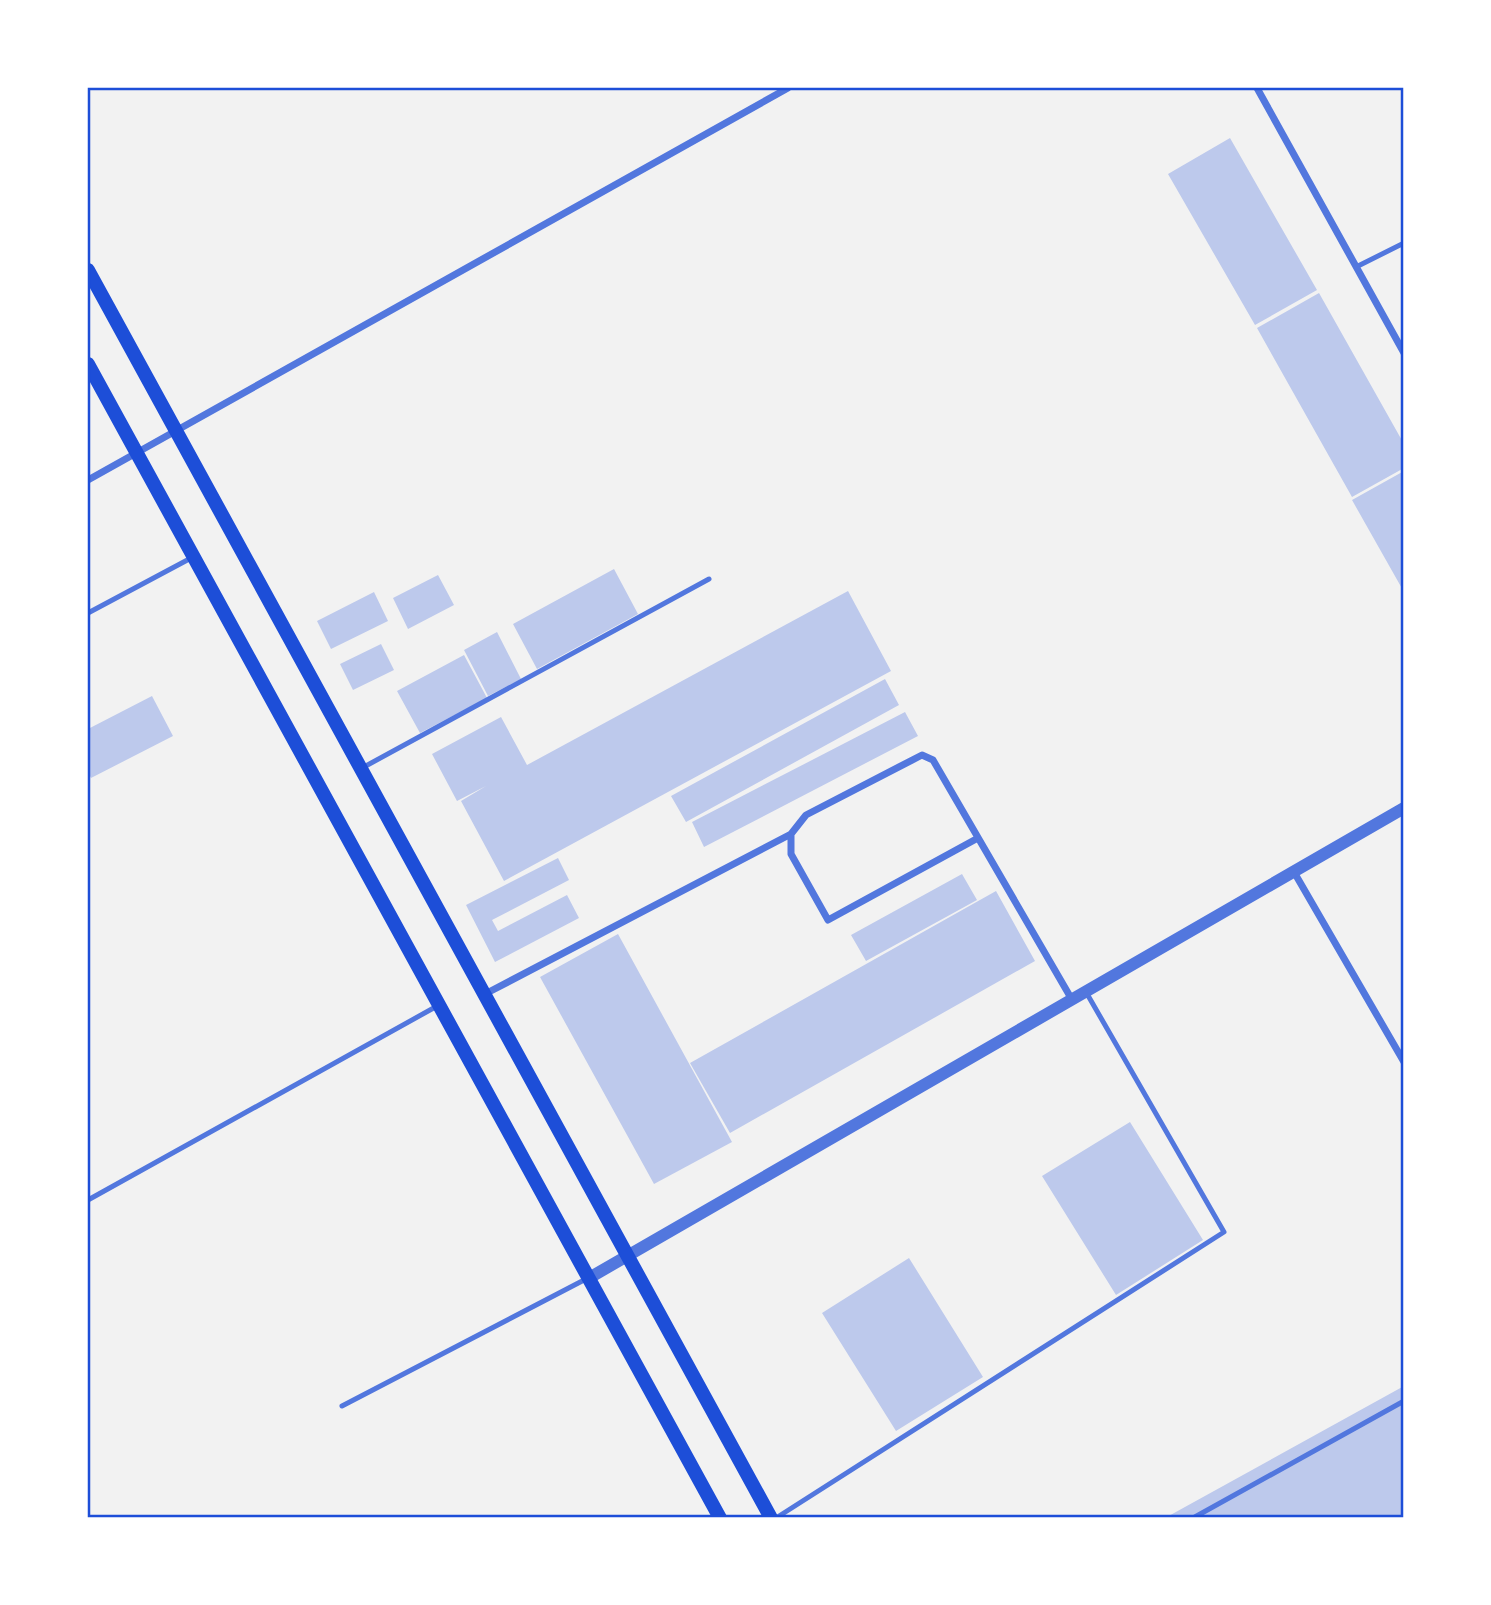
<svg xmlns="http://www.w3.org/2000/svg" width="1491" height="1605" viewBox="0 0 1491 1605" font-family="Inter,sans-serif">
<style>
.building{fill:#bdc9ec}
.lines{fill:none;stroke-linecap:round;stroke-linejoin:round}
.service{stroke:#5277de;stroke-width:5}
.minor{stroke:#5277de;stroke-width:7}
.tertiary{stroke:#5277de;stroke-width:12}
.secondary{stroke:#1d4ed8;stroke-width:14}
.neatline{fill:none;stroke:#1d4ed8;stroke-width:2.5}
</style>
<rect width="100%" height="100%" fill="#f2f2f2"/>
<path class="building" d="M1230,138L1317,290L1255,325L1168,174Z
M1319,293L1404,444V468L1352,497L1257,328Z
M1404,471V592L1352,500Z
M614,569L638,614L537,669L513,624Z
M438,575L454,605L408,629L393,598Z
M848,591L891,671L504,881L461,801L486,786L457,801L432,754L501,717L527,765Z
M374,592L388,621L331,649L317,621Z
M497,632L521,679L488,696L464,650Z
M381,644L394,670L353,690L340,664Z
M464,655L487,698L420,733L397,691Z
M885,679L899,705L686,822L671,796Z
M152,696L173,736L91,778L88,772V729Z
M905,712L918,736L704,847L692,822Z
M558,858L569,880L492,920L498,931L567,895L579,918L495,962L466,905Z
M962,874L977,900L866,961L851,935Z
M996,891L1035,961L730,1133L690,1063Z
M618,934L732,1142L654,1184L540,977Z
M1130,1122L1203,1240L1116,1295L1042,1176Z
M909,1258L983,1377L896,1431L822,1313Z
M1404,1386V1518H1165Z"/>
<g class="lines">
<path class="service" d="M1356,267L1404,243
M88,613L193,557
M362,768L709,579
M88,1200L439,1005
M342,1406L586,1279
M776,1518L1224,1232L1086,992
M1193,1518L1404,1401"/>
<path class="minor" d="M1257,88L1404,353
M88,480L788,88
M978,838L828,920L791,854V834L806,815L922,755L933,760L1071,998
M1294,872L1404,1062
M485,994L791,834"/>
<path class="tertiary" d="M589,1278L1404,808"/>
<path class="secondary" d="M88,270L771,1518
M88,364L720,1518"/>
</g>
<rect width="1491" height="1605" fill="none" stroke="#ffffff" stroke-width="178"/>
<rect x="89" y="89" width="1313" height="1427" class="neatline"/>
</svg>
